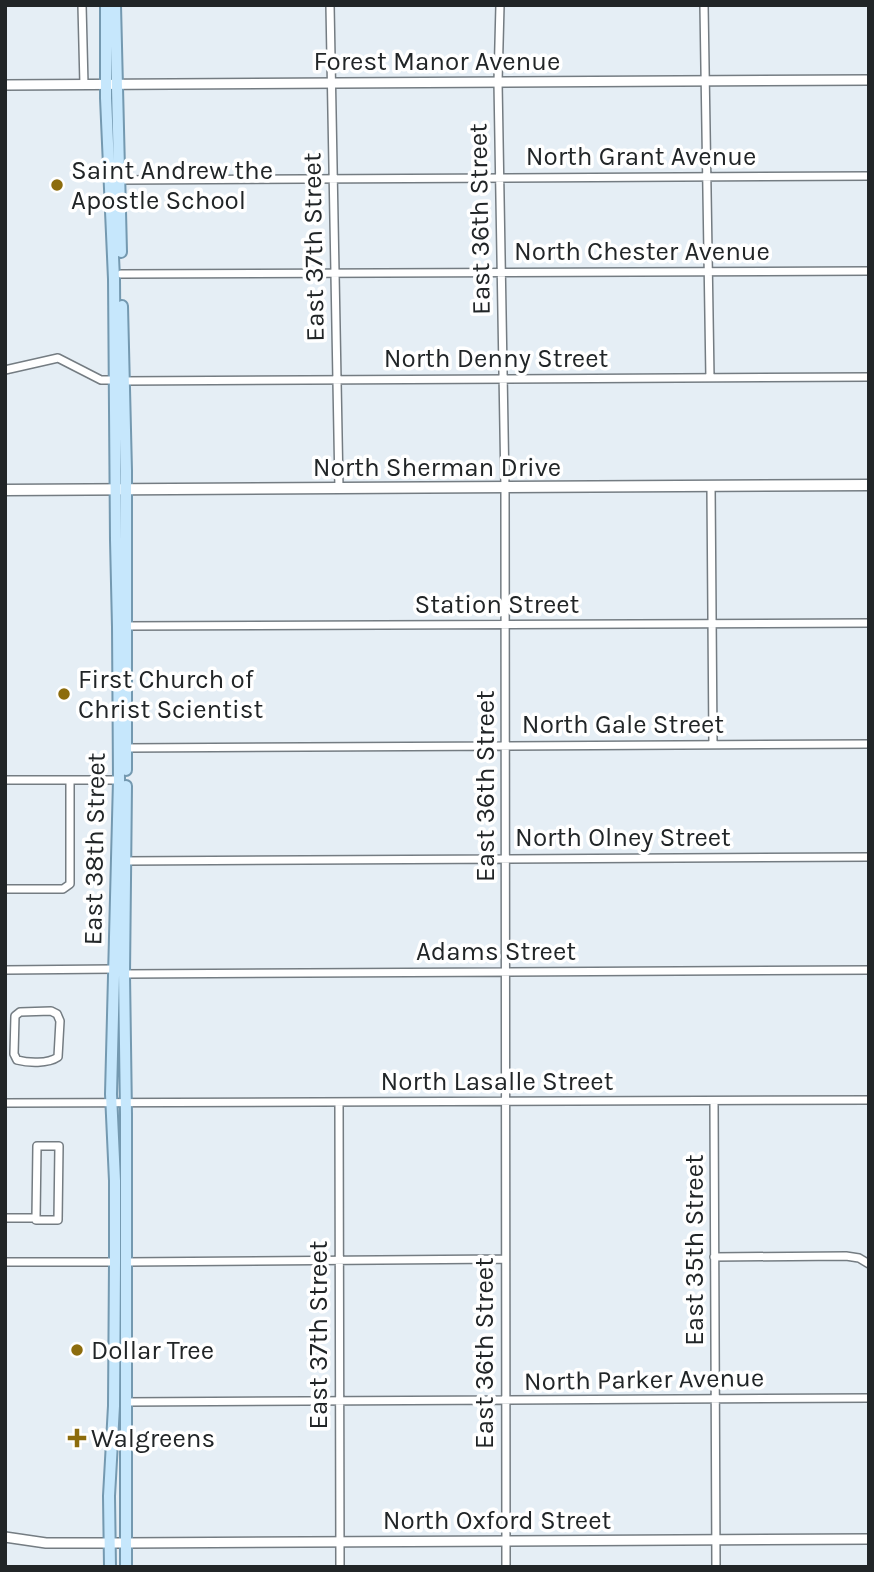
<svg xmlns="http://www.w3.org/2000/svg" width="874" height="1572" viewBox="0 0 874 1572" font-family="Karla,sans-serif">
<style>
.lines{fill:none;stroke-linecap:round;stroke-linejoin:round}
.minor-casing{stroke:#747c82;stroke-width:10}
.tertiary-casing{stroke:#747c82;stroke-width:12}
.secondary-casing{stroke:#747c82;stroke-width:13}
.primary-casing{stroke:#7499b0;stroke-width:14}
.minor{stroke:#fff;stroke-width:7}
.tertiary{stroke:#fff;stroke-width:9}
.secondary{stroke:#fff;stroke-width:10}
.primary{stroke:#c6e7fc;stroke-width:10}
.poi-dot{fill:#8c6c0d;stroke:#fff;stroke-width:2.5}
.labels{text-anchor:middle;stroke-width:7;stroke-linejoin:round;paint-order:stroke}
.street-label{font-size:26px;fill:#212527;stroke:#fff}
.poi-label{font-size:26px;fill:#212527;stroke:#fff;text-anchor:start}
</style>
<rect width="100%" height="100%" fill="#e5eef5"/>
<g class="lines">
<g class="minor-casing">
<path id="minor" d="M82,5L84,85
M330,5L339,488
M500,5L498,82L505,487L506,1567
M704,5L710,378
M119,180L869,176
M121,274L869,271
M5,370L58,358L101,380H115
M123,381L869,377
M711,486L713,744
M126,626L869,623
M126,748L869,744
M5,780H119
M125,861L869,857
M5,889H63L70,884V780
M5,970L115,969
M124,974L869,970
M51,1011L57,1014L60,1021L58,1057C48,1064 28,1063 17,1060L14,1054L15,1016L20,1012Z
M714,1101L716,1567
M5,1103L869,1100
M339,1103L340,1567
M5,1218H36V1220H58L59,1146H37L36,1218
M714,1257L846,1256L859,1258L869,1264
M5,1262H115
M126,1262L505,1259
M125,1402L869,1398"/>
</g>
<g class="tertiary-casing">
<path id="tertiary" d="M5,85L869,80
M5,1537L46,1543H126L869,1539"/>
</g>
<g class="secondary-casing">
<path id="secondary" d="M5,490L869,485"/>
</g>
<g class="primary-casing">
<path id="primary" d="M106,5V98L114,279L116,540L118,627L119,780L111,1094L115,1181V1262L114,1406L109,1496L110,1567
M115,5L121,252
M122,306L126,471V770
M126,786L124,974L126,1114V1567"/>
</g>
<use href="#minor" class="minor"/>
<use href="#tertiary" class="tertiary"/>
<use href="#secondary" class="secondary"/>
<use href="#primary" class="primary"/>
</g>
<g class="poi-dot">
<circle cx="57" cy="185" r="7"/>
<circle cx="64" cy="694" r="7"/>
<circle cx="77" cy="1350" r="7"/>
<path d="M73.5 1427.5h7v7h7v7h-7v7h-7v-7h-7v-7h7z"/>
</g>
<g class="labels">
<g class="street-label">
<text x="437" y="70">Forest Manor Avenue</text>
<text x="641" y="165">North Grant Avenue</text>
<text transform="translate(479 219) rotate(-91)" y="9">East 36th Street</text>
<text transform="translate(313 247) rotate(-91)" y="9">East 37th Street</text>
<text x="642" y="260">North Chester Avenue</text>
<text x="496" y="367">North Denny Street</text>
<text x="437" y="476">North Sherman Drive</text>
<text x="497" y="613">Station Street</text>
<text x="623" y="733">North Gale Street</text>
<text transform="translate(485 786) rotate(-90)" y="9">East 36th Street</text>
<text x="623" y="846">North Olney Street</text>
<text transform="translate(94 849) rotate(-89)" y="9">East 38th Street</text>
<text x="496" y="960">Adams Street</text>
<text x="497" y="1090">North Lasalle Street</text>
<text transform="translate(694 1250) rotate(-90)" y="9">East 35th Street</text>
<text transform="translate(318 1335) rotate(-90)" y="9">East 37th Street</text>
<text transform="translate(484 1353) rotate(-90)" y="9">East 36th Street</text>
<text transform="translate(644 1379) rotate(-1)" y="9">North Parker Avenue</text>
<text x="497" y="1529">North Oxford Street</text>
</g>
<g class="poi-label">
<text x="71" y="179">Saint Andrew the<tspan x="71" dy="30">Apostle School</tspan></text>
<text x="78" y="688">First Church of<tspan x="78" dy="30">Christ Scientist</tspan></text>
<text x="91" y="1359">Dollar Tree</text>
<text x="91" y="1447">Walgreens</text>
</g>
</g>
<rect width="874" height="1572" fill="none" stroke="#212527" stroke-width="14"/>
</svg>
